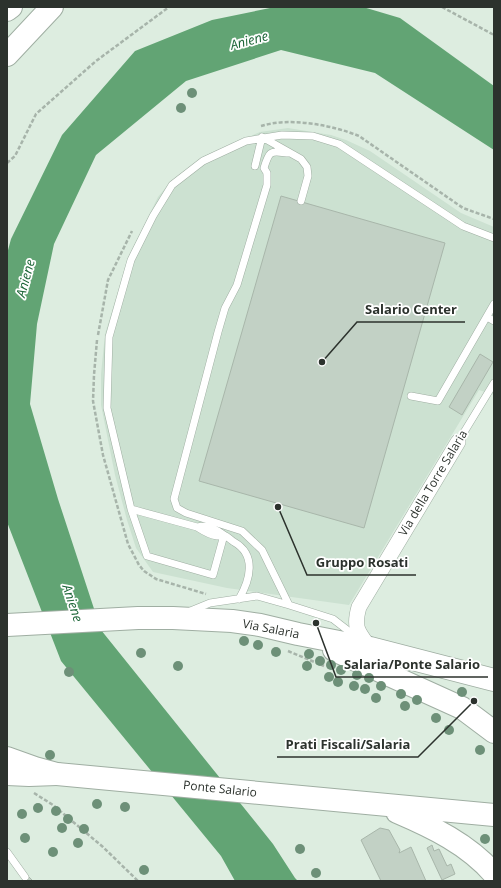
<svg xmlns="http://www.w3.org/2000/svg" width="501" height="888" viewBox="0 0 501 888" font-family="'Open Sans',sans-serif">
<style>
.built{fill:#cce1d1}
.water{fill:#62a474}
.building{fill:#c2d1c5;stroke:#a8b6aa}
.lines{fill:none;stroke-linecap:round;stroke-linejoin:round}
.service-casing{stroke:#9faea2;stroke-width:8}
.minor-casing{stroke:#9faea2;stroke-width:16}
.primary-casing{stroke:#9faea2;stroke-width:24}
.trunk-casing{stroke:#9faea2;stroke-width:24}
.path{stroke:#a7b4aa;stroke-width:2.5;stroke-dasharray:4 2;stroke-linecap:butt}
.service{stroke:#fff;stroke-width:7}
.minor{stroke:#fff;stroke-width:15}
.primary{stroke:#fff;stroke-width:22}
.trunk{stroke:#fff;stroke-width:22}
.tree{fill:#6d9078}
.labels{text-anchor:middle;stroke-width:3.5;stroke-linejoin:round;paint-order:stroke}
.street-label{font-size:12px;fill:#2c322d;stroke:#fff}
.water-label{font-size:13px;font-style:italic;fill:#1d6638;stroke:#fff}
.leader{fill:none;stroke:#2c322d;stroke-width:1.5}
.callout-dot{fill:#2c322d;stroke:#fff;stroke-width:1.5}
.callout-label{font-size:13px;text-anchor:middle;font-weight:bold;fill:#2c322d;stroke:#fff;stroke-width:3.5;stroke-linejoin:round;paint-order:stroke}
</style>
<rect width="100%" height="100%" fill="#ddede0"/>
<path class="built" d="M288,128L331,135L346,140L370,151L461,213L494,227V395L479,390L349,605L227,588L153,572L136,548L127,520L115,475L101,405V374L105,334L128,258L158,197L171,181L204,156L260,132Z"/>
<path class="water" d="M275,7H363L400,18L494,86V150L375,73L281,50L186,81L96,155L54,244L37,324L30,404L58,499L101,630L273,844L295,878L298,881H235L221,856L61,661L7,522V254L11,239L62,135L135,51L212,20Z"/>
<path class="building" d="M281,196L445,243L364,528L199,481Z
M480,354L493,362L462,415L449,407Z
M380,828L389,830L400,850L399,853L411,847L426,881H381L361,840Z
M432,845L434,851L439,849L447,866L451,864L455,874L442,880L427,848Z
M27,875L33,881H21Z"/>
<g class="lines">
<g class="service-casing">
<path id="service" d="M262,137L301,159L307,167L308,176L301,201
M290,153C271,152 270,148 264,168L267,173V185L237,285L225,308L218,332L174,499L177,508L186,513L242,531L262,550L289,605L333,619L359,639
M255,166L262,137
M487,317L494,321
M411,396L438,401L494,304
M458,442L494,383
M131,509L147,556L213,575L224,535C216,529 207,524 197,527
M239,599C250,580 257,555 234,542C231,540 227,536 223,535C221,535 219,536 217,536C210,535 203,531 197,527L131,509L107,408L109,337L131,260L153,216L172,185L203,161L246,141L282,135L313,136L339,144L463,226L494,238
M188,612L210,603L257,596L289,605
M7,852L25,877"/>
</g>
<g class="minor-casing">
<path id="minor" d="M370,648C358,632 353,628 359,607L458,442"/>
</g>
<g class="primary-casing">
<path id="primary" d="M7,625L138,618H173L232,621L260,625L298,634L370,648L494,680
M334,650L462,708L494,732
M7,758L35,768L57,774L494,815
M397,812C432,827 468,844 494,874"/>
</g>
<g class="trunk-casing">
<path id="trunk" d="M7,10L11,7
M7,55L52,7
M7,774L29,775L57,774"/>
</g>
<path class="path" d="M442,7L494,35
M261,126C290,117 332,125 359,136L463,208L494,219
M7,163L15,156L36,114L96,61L169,7
M98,335L108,280L132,231
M97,340L94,375L93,401L103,455L128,544L139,565L144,571L156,579L206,594
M288,651L324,666
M34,793L53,805L103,847L138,881"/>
<use href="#service" class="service"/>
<use href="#minor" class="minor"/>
<use href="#primary" class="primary"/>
<use href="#trunk" class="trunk"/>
</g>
<g class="tree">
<circle cx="192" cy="93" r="5"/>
<circle cx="181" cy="108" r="5"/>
<circle cx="244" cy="641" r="5"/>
<circle cx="258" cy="645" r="5"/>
<circle cx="276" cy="652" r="5"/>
<circle cx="141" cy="653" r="5"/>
<circle cx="309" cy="654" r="5"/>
<circle cx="320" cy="661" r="5"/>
<circle cx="331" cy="665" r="5"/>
<circle cx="178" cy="666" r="5"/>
<circle cx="307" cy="666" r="5"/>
<circle cx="341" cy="670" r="5"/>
<circle cx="69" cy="672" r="5"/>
<circle cx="357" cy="675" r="5"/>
<circle cx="329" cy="677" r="5"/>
<circle cx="369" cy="678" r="5"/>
<circle cx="338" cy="682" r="5"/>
<circle cx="354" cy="686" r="5"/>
<circle cx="381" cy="686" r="5"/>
<circle cx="365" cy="689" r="5"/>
<circle cx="462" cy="692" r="5"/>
<circle cx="401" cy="694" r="5"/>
<circle cx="376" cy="698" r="5"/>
<circle cx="417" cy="700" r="5"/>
<circle cx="405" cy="706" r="5"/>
<circle cx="436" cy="718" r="5"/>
<circle cx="449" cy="730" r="5"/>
<circle cx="480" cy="750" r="5"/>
<circle cx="50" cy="755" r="5"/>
<circle cx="97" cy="804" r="5"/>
<circle cx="125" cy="807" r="5"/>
<circle cx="38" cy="808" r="5"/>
<circle cx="56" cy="811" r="5"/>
<circle cx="22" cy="814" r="5"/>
<circle cx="68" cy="819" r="5"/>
<circle cx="62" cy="828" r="5"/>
<circle cx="84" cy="829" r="5"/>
<circle cx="25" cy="838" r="5"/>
<circle cx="485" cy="839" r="5"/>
<circle cx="78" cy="843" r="5"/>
<circle cx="300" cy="849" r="5"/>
<circle cx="53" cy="852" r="5"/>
<circle cx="144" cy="870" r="5"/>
<circle cx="316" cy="873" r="5"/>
</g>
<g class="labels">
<g class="street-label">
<text transform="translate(433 483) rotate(-59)" y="4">Via della Torre Salaria</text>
<text transform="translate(271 629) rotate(11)" y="4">Via Salaria</text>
<text transform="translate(220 789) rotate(6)" y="4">Ponte Salario</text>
</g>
<g class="water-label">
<text transform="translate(249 40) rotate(-15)" y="5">Aniene</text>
<text transform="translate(25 278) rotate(-75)" y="5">Aniene</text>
<text transform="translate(73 603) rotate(72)" y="5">Aniene</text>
</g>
</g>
<path class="leader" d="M322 362L357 322H465M278 507L307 575H416M316 623L336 677H488M474 701L418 757H277"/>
<g class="callout-dot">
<circle cx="322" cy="362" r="4"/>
<circle cx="278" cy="507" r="4"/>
<circle cx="316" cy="623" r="4"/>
<circle cx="474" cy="701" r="4"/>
</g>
<g class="callout-label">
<text x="411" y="314">Salario Center</text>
<text x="362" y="567">Gruppo Rosati</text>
<text x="412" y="669">Salaria/Ponte Salario</text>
<text x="348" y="749">Prati Fiscali/Salaria</text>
</g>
<rect width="501" height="888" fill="none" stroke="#2c322d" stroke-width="16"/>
</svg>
